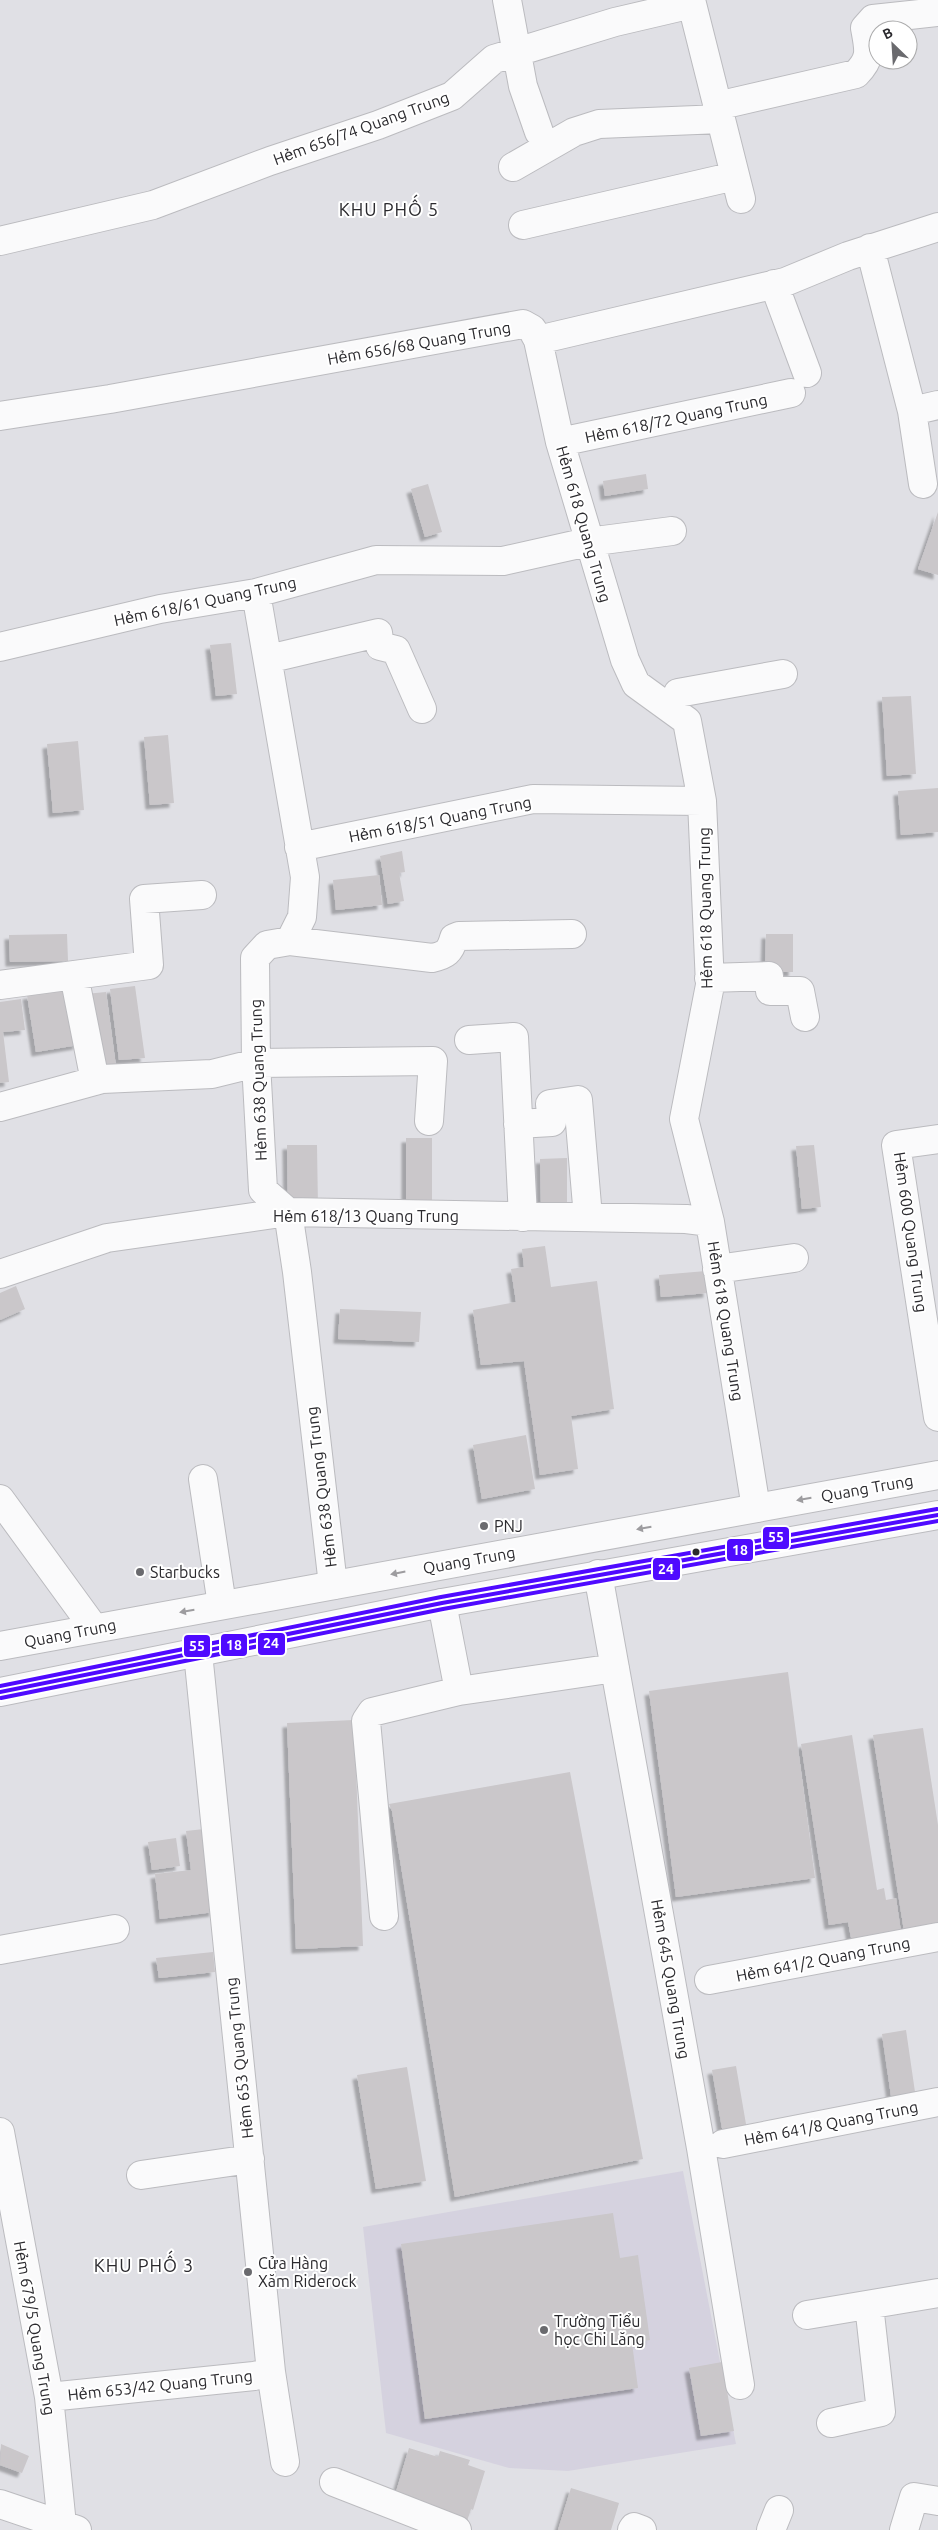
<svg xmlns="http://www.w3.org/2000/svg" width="938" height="2530" viewBox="0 0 938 2530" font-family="Ubuntu,sans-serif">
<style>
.built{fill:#d5d2df}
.building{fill:#cac7ca;filter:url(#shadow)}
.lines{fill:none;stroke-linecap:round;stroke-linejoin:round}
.minor-casing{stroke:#bbbbbf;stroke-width:30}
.major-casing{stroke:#bbbbbf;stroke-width:30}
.minor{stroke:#fafafb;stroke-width:28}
.major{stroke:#fafafb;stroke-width:28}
.bus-1-casing{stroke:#fff;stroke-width:8}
.bus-2-casing{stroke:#fff;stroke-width:8}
.bus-3-casing{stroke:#fff;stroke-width:8}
.bus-1{stroke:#4f0aff;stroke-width:4}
.bus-2{stroke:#4f0aff;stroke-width:4}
.bus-3{stroke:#4f0aff;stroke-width:4}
.oneway{fill:#9d9c9f}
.poi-dot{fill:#6a6a6e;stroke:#fff;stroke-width:2}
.bus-dot{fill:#2b2a2e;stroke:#fff;stroke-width:2}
.labels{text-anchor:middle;stroke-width:4;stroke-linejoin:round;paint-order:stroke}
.street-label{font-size:16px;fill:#2b2a2e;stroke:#fff}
.poi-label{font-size:16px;fill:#2b2a2e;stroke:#fff;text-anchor:start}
.neighbourhood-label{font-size:18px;letter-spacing:1px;fill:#2b2a2e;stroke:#fff}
.line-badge{stroke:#fff;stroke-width:2}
.badge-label{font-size:14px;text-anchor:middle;font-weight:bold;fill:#fff}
</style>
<defs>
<filter id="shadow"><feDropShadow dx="-4.5" dy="4.5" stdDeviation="1" flood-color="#0004"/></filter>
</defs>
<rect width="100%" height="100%" fill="#e0e0e5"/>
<path class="built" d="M683,2171L736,2444L568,2471L509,2468L386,2433L363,2227Z"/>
<path class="building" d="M646,474L648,489L605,496L603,481Z
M428,484L442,532L425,537L411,489Z
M938,512V575L918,569Z
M231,643L237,694L216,696L210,645Z
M911,696L916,774L887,776L882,697Z
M168,735L174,803L150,805L144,737Z
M78,741L84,810L53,813L47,744Z
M938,788V832L901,835L898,791Z
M402,851L405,872L399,873L404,901L388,904L380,856Z
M379,875L382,905L336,910L333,880Z
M67,934L68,961L10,962L9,935Z
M766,934H793V972H765Z
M135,986L145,1058L119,1060L110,989Z
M70,989L78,1045L36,1052L27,995Z
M106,992L116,1067L95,1070L85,994Z
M21,999L25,1030L3,1032L9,1082L0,1083V1002Z
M406,1138H432V1200L406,1201Z
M287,1145H317L318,1208L288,1209Z
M814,1145L821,1207L802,1209L796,1146Z
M567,1158V1204L541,1205L540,1159Z
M545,1246L551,1287L597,1281L614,1409L571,1416L578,1469L540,1475L524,1361L481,1365L473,1310L516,1302L511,1269L524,1267L522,1249Z
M706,1271L708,1293L661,1297L659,1275Z
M16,1286L25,1309L0,1320V1293Z
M340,1309L421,1312L419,1342L338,1339Z
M526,1435L535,1489L482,1499L473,1445Z
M788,1672L815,1878L676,1897L649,1691Z
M354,1720L363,1946L296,1949L287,1723Z
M923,1728L938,1825V1926L904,1931L873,1735Z
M852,1735L877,1890L884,1888L886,1900L896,1898L901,1932L853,1948L848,1922L829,1925L801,1744Z
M570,1772L643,2159L455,2197L392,1811L389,1804Z
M204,1829L214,1912L160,1919L155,1874L191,1870L186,1831Z
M176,1838L180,1866L152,1870L148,1842Z
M213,1952L215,1972L159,1978L156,1958Z
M906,2030L915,2092L891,2096L882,2034Z
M736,2066L747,2130L723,2134L712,2070Z
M407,2067L426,2181L376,2189L357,2075Z
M613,2213L620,2258L638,2255L650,2340L632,2343L638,2388L425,2419L401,2244Z
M722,2362L734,2431L701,2436L689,2368Z
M1,2444L29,2456L22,2473L0,2465Z
M409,2448L438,2457L440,2451L470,2460L468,2465L485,2471L473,2510L471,2509L466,2524L393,2502Z
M571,2488L619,2503L611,2530H558Z"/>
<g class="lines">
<g class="minor-casing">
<path id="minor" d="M507,0L523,86L539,132
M717,106L856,74C872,58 869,50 865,28L873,19L938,12
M513,167L574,132L599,124L721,119
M523,225L735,176
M0,241L153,205L270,161L378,125L452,96L494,59L615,22L692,4L741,199
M870,248L912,411L938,405
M774,284L807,373
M538,340L785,282L848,256L938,227
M912,411L923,484
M0,416L110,399L523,324L532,329L538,340L560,442L625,660L636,684L687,721L702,801L710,985L684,1119L710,1222L756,1508
M560,442L791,393
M256,593L305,877L302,917L290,941L267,945L255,958L256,1063L263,1190L288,1212L297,1272L333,1585
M0,647L160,609L256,593L376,560L503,561L588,542L672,531
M268,659L378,633L380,646L396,650L422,709
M672,708L678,693L783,674
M299,847L533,799L702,801
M290,941L432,958C446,955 450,952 454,938L459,936L572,934
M74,975L95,1081
M709,978L769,976L770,991H800L805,1017
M0,985L149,965L144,899L202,895
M469,1040L514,1037L523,1217
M0,1107L102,1079L212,1074L256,1063L433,1061L429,1121
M518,1124L552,1122L550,1104L578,1100L588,1217
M938,1139L896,1145L938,1417
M717,1269L794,1258
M0,1274L107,1238L288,1212L686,1219L710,1222
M203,1479L222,1605
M0,1499L94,1628
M598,1574L701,2148L740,2385
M442,1603L459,1691
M198,1653L271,2372L285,2462
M384,1916L366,1721L372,1712L459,1691L615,1668
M0,1950L115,1929
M709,1980L938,1937
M0,2132L49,2397L62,2525
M723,2144L938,2102
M141,2175L250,2159
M807,2315L938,2293
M49,2397L254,2376L271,2372
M831,2423L881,2412L869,2305
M334,2482L457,2530
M0,2504L77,2530
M632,2530L634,2527L642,2530
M771,2530L779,2510
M904,2530L914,2497L938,2501"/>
</g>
<g class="major-casing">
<path id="major" d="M0,1646L938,1475
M0,1692L442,1603L938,1515"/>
</g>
<use href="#minor" class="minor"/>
<use href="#major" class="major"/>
<g class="bus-1-casing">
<path id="bus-1" d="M0,1692L442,1603L938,1515"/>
</g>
<g class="bus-2-casing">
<path id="bus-2" d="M1,1698L443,1609L938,1521"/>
</g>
<g class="bus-3-casing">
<path id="bus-3" d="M0,1686L441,1597L937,1509"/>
</g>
<use href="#bus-1" class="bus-1"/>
<use href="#bus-2" class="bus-2"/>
<use href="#bus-3" class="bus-3"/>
</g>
<defs><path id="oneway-solid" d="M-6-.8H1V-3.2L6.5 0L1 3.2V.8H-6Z" transform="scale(1.25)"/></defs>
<g class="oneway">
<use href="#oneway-solid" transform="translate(804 1499) rotate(170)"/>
<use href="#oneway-solid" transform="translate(644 1528) rotate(170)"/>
<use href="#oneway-solid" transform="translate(398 1573) rotate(169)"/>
<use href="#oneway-solid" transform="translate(187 1611) rotate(170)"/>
</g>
<g class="poi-dot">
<circle cx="484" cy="1526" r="5"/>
<circle cx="140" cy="1572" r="5"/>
<circle cx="248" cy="2272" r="5"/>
<circle cx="544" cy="2330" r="5"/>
</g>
<circle class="bus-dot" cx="696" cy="1552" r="4.5"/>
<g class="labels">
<g class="street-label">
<text transform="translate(361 128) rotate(-20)" y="6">Hẻm 656/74 Quang Trung</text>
<text transform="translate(419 343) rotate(-10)" y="6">Hẻm 656/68 Quang Trung</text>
<text transform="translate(676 418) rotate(-12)" y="6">Hẻm 618/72 Quang Trung</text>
<text transform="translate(584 524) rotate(74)" y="6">Hẻm 618 Quang Trung</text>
<text transform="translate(205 601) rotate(-12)" y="6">Hẻm 618/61 Quang Trung</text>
<text transform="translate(440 819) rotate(-11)" y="6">Hẻm 618/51 Quang Trung</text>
<text transform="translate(705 908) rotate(-91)" y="6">Hẻm 618 Quang Trung</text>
<text transform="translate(258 1080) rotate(-92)" y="6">Hẻm 638 Quang Trung</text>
<text x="366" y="1222">Hẻm 618/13 Quang Trung</text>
<text transform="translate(911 1232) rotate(82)" y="6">Hẻm 600 Quang Trung</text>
<text transform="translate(726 1321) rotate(81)" y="6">Hẻm 618 Quang Trung</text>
<text transform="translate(321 1487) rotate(-97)" y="6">Hẻm 638 Quang Trung</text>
<text transform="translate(867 1488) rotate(-10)" y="6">Quang Trung</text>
<text transform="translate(469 1560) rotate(-10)" y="6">Quang Trung</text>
<text transform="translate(70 1633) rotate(-11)" y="6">Quang Trung</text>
<text transform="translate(823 1959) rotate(-11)" y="6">Hẻm 641/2 Quang Trung</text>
<text transform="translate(671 1979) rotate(80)" y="6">Hẻm 645 Quang Trung</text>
<text transform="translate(239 2058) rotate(-96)" y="6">Hẻm 653 Quang Trung</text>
<text transform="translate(831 2123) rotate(-11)" y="6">Hẻm 641/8 Quang Trung</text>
<text transform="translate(35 2328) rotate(80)" y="6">Hẻm 679/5 Quang Trung</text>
<text transform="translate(160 2385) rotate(-6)" y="6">Hẻm 653/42 Quang Trung</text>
</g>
<g class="poi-label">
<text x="494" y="1532">PNJ</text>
<text x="150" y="1578">Starbucks</text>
<text x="258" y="2269">Cửa Hàng<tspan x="258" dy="18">Xăm Riderock</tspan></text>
<text x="554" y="2327">Trường Tiểu<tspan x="554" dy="18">học Chi Lăng</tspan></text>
</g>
<g class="neighbourhood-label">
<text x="389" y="216">KHU PHỐ 5</text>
<text x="144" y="2272">KHU PHỐ 3</text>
</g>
</g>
<g class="line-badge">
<rect x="762" y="1526" width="28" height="24" rx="5" fill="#4f0aff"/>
<rect x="726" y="1538" width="28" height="24" rx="5" fill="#4f0aff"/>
<rect x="652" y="1557" width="29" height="24" rx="5" fill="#4f0aff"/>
<rect x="257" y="1632" width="29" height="24" rx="5" fill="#4f0aff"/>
<rect x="220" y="1633" width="28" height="24" rx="5" fill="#4f0aff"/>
<rect x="183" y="1634" width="28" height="24" rx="5" fill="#4f0aff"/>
</g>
<g class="badge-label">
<text x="776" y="1542">55</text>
<text x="740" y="1555">18</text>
<text x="666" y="1574">24</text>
<text x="271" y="1648">24</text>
<text x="234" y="1650">18</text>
<text x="197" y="1651">55</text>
</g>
<g transform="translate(893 45) rotate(335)"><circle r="24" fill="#ffffff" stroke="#aaaaab"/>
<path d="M0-4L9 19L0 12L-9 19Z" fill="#6a6a6e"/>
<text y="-8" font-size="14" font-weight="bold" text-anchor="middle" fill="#2b2a2e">B</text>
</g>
</svg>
